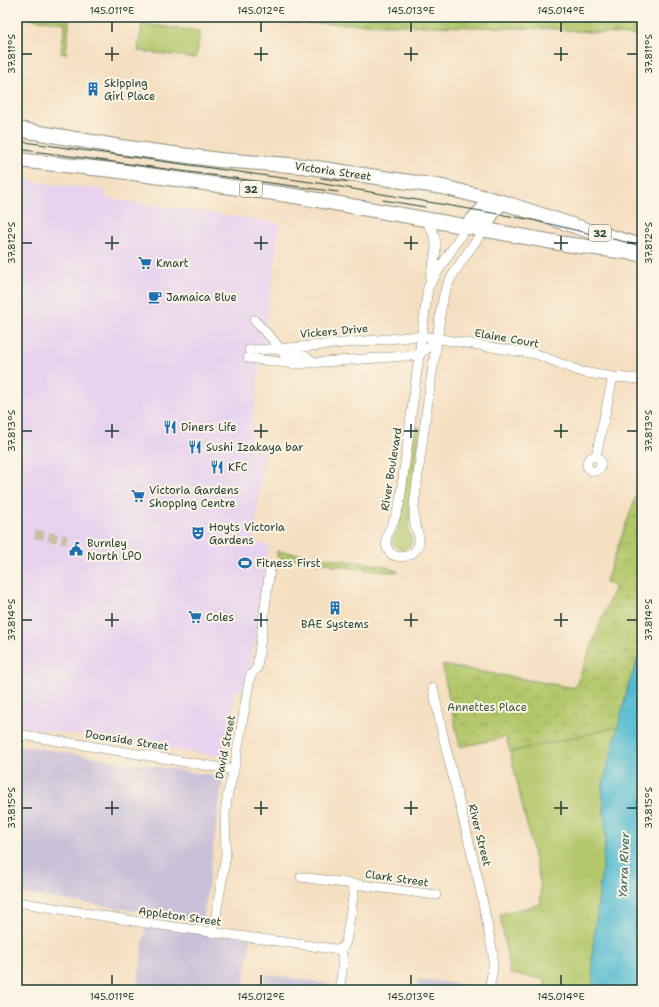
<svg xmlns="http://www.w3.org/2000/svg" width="659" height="1007" viewBox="0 0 659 1007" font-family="'Shantell Sans',sans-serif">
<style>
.built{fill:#e7d2ef}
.industrial{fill:#c8bfd8}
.grass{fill:#b3c76b;stroke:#698250}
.park{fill:url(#park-crowns);stroke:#698250}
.garden{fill:url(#garden-dots);stroke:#698250}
.water{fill:#53bbd0;stroke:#397c82}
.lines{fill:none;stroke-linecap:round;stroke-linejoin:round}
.street-tunnel{stroke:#cabfa5;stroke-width:9;stroke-dasharray:9 4.5;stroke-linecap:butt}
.street-casing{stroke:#8a8e7a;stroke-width:10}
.primary-casing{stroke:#8a8e7a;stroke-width:16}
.street{stroke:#fff;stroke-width:9}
.primary{stroke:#fff;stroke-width:14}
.tram{stroke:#1f3d34;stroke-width:1}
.ticks{fill:none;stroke:#1f3d34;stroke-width:1.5}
.labels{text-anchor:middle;stroke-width:4;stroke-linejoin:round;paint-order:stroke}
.shield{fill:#fcf5e5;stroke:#617469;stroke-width:1}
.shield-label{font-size:10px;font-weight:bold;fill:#1f3d34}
.poi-label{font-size:11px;fill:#1f3d34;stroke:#fcf5e5;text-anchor:start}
.street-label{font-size:11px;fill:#1f3d34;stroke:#fcf5e5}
.park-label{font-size:11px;fill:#3d593f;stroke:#fcf5e5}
.water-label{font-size:12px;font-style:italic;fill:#2c5c5b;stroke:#fcf5e5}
.neatline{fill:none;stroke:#1f3d34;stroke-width:1.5}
.ticks-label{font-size:10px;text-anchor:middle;fill:#1f3d34}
</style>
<defs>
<pattern id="park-crowns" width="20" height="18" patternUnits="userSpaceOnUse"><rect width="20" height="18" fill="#b3c76b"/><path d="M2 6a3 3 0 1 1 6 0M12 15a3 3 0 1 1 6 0" fill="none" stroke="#91a359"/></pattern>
<pattern id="garden-dots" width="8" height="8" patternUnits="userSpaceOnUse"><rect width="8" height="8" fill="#b3c76b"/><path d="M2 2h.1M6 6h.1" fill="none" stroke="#91a359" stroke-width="1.8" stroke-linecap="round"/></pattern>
</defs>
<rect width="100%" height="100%" fill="#fcf5e5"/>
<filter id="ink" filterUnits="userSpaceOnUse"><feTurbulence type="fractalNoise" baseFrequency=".025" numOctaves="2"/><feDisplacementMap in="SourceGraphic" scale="8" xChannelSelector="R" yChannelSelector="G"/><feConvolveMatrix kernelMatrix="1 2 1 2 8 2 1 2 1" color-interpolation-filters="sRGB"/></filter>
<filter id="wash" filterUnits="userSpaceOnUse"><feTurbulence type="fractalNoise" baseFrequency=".012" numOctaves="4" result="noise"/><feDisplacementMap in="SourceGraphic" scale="16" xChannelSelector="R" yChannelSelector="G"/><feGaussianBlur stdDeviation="0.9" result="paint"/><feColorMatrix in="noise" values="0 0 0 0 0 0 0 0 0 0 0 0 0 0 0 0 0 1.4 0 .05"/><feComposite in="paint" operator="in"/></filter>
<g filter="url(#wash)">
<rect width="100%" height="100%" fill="#f5dfc1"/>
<path class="built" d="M17,178L50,184L106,190V198L280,223L249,448L265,449L253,543L269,545L246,691L235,690L224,757L17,726Z"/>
<path class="industrial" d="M17,745L223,777L203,921L17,893Z
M146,923L251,938L243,990H137Z
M266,974L329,984L328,990H263Z
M418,979L481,987V990H416Z"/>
<path class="grass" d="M142,24L200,31L196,58L138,51Z
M418,426L420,429L408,528L412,541L408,547L403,550L398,548L393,544V537L398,531L399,526L414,429Z
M618,727L602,788L606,836L592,955L593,990H545V979L510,974L500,914L541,904L540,882L510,752Z"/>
<path class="park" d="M17,17H70L66,54L61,53L65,23Z
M206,17H642V36L552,29L271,22Z
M642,479V648L629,683L618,727L510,752L506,737L460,747L442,665L575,688L615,586L605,583Z"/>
<path class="garden" d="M277,551L385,566L399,572H383L381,570H366L365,568H348L346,566H333L332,563L318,564L317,561L301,562L300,559L281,560V557H277Z"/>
<path class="water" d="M642,648V990H593L592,955L606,836L602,788L629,683Z"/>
</g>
<g filter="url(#ink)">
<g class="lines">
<path class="street-tunnel" d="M35,534L67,540"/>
<g class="street-casing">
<path id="street" d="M425,219C442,242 436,253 430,278
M466,227L428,287L400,501C398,508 397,515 393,522C390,528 386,534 386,542C386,562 415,561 419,543C420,537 417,531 415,525C414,519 414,512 414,506C421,451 428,396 437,341C440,322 440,301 448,284C457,265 472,248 483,230
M254,320L275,342L285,356H305L315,363
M249,350L278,349L421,336L536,354L582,372L613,377L642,379
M248,358L295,364L419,355L438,339
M596,456L613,377
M587 464a7 7 0 1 1 14 0a7 7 0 1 1-14 0Z
M433,688L444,740L479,883L493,954V968L489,990
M17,734L234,770
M301,877L436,895
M17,902L146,923L341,950
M213,933L226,855L225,814L228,793L234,770L250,676L257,668L270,568
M339,990C341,977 345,963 341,950L346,942L355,884"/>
</g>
<g class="primary-casing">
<path id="primary" d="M17,129L121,147L219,160L303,166L443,187L502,202L590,231L642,246
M17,160L112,170L295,196L565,244L642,254
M466,227L483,209L489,199
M483,230L492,213L502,202"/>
</g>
<use href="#street" class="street"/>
<use href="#primary" class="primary"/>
<path class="tram" d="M17,141L318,183L533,220L642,246
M17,149L338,192
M321,178L349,182
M383,200L425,207"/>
</g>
</g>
<path class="ticks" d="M112,22V32M261,22V32M411,22V32M561,22V32M112,47V61M261,47V61M411,47V61M561,47V61M22,54H32M105,54H119M254,54H268M404,54H418M554,54H568M627,54H637M112,236V250M261,236V250M411,236V250M561,236V250M22,243H32M105,243H119M254,243H268M404,243H418M554,243H568M627,243H637M112,424V438M261,424V438M411,424V438M561,424V438M22,431H32M105,431H119M254,431H268M404,431H418M554,431H568M627,431H637M112,613V627M261,613V627M411,613V627M561,613V627M22,620H32M105,620H119M254,620H268M404,620H418M554,620H568M627,620H637M112,801V815M261,801V815M411,801V815M561,801V815M22,808H32M105,808H119M254,808H268M404,808H418M554,808H568M627,808H637M112,975V985M261,975V985M411,975V985M561,975V985"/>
<defs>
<g id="building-bare" transform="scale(1.08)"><path d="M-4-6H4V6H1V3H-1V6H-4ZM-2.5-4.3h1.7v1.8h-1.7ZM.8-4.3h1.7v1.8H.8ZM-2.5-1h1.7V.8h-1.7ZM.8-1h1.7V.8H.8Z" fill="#1f6fb2" stroke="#fcf5e5" stroke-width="2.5" paint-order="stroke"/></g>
<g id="supermarket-bare" transform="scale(1.08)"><path d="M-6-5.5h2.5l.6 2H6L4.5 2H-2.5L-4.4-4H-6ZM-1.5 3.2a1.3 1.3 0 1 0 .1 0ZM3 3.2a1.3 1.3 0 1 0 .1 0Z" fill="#1f6fb2" stroke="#fcf5e5" stroke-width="2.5" paint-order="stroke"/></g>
<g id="cafe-bare" transform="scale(1.08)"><path d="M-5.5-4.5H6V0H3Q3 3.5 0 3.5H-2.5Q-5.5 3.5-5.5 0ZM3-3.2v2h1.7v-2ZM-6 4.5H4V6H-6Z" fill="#1f6fb2" stroke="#fcf5e5" stroke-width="2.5" paint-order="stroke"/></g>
<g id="restaurant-bare" transform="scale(1.08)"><path d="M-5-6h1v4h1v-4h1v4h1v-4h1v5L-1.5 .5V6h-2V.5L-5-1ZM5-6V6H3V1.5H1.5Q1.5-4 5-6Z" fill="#1f6fb2" stroke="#fcf5e5" stroke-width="2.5" paint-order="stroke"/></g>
<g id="theatre-bare" transform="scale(1.08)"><path d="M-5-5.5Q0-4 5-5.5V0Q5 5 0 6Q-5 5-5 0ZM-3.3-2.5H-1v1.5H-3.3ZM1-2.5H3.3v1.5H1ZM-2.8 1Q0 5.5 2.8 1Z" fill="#1f6fb2" stroke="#fcf5e5" stroke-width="2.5" paint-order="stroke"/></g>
<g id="civic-bare" transform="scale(1.08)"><path d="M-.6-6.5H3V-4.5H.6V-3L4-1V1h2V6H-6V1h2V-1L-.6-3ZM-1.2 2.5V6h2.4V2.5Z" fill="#1f6fb2" stroke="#fcf5e5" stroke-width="2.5" paint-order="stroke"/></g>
<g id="stadium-bare" transform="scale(1.08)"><path d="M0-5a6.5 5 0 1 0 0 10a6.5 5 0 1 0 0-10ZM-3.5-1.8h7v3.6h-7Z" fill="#1f6fb2" stroke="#fcf5e5" stroke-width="2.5" paint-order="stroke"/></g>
</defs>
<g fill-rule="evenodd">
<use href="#building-bare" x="93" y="89"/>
<use href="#supermarket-bare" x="145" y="263"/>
<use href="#cafe-bare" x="155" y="297"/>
<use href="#restaurant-bare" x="170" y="427"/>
<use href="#restaurant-bare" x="195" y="447"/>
<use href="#restaurant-bare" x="217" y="467"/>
<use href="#supermarket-bare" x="138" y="496"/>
<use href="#theatre-bare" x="198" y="533"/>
<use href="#civic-bare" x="76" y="549"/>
<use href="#stadium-bare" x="245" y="563"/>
<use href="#building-bare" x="335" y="608"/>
<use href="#supermarket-bare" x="195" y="617"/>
</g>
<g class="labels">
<g class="shield">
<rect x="240" y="181" width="22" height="16" rx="3"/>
<rect x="589" y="225" width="22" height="16" rx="3"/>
</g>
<g class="shield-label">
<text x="251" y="193">32</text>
<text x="600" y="237">32</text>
</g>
<g class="poi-label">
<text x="104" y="87">Skipping<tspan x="104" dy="13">Girl Place</tspan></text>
<text x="156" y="267">Kmart</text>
<text x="166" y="301">Jamaica Blue</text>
<text x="181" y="431">Diners Life</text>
<text x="206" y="451">Sushi Izakaya bar</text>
<text x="228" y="471">KFC</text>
<text x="149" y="494">Victoria Gardens<tspan x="149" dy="13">Shopping Centre</tspan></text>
<text x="209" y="531">Hoyts Victoria<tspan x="209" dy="13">Gardens</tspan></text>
<text x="87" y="547">Burnley<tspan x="87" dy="13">North LPO</tspan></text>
<text x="256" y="567">Fitness First</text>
<text x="206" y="621">Coles</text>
<text x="335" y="628" text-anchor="middle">BAE Systems</text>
</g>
<g class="street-label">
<text transform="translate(333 171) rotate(8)" y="4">Victoria Street</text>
<text transform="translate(334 331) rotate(-5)" y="4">Vickers Drive</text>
<text transform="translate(507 338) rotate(10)" y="4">Elaine Court</text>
<text transform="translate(391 469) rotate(-81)" y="4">River Boulevard</text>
<text transform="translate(127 740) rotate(9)" y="4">Doonside Street</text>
<text transform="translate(225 747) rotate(-79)" y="4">David Street</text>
<text transform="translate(480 835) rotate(76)" y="4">River Street</text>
<text transform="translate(397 878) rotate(8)" y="4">Clark Street</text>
<text transform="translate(180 916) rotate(8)" y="4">Appleton Street</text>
</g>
<g class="park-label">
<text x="487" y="711">Annettes Place</text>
</g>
<g class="water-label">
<text transform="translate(624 865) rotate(-88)" y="4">Yarra River</text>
</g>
</g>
<rect width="659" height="1007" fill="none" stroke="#fcf5e5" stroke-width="44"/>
<rect x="22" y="22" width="615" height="963" class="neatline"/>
<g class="ticks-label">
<text x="112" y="14">145.011°E</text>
<text x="261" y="14">145.012°E</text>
<text x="411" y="14">145.013°E</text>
<text x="561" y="14">145.014°E</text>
<text transform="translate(11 54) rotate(-90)" y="4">37.811°S</text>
<text transform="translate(648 54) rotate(-90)" y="4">37.811°S</text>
<text transform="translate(11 243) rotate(-90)" y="4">37.812°S</text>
<text transform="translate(648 243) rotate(-90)" y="4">37.812°S</text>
<text transform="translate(11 431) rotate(-90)" y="4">37.813°S</text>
<text transform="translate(648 431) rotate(-90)" y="4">37.813°S</text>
<text transform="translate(11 620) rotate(-90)" y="4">37.814°S</text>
<text transform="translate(648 620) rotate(-90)" y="4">37.814°S</text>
<text transform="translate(11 808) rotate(-90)" y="4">37.815°S</text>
<text transform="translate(648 808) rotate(-90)" y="4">37.815°S</text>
<text x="112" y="1000">145.011°E</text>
<text x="261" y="1000">145.012°E</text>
<text x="411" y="1000">145.013°E</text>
<text x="561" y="1000">145.014°E</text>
</g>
</svg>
